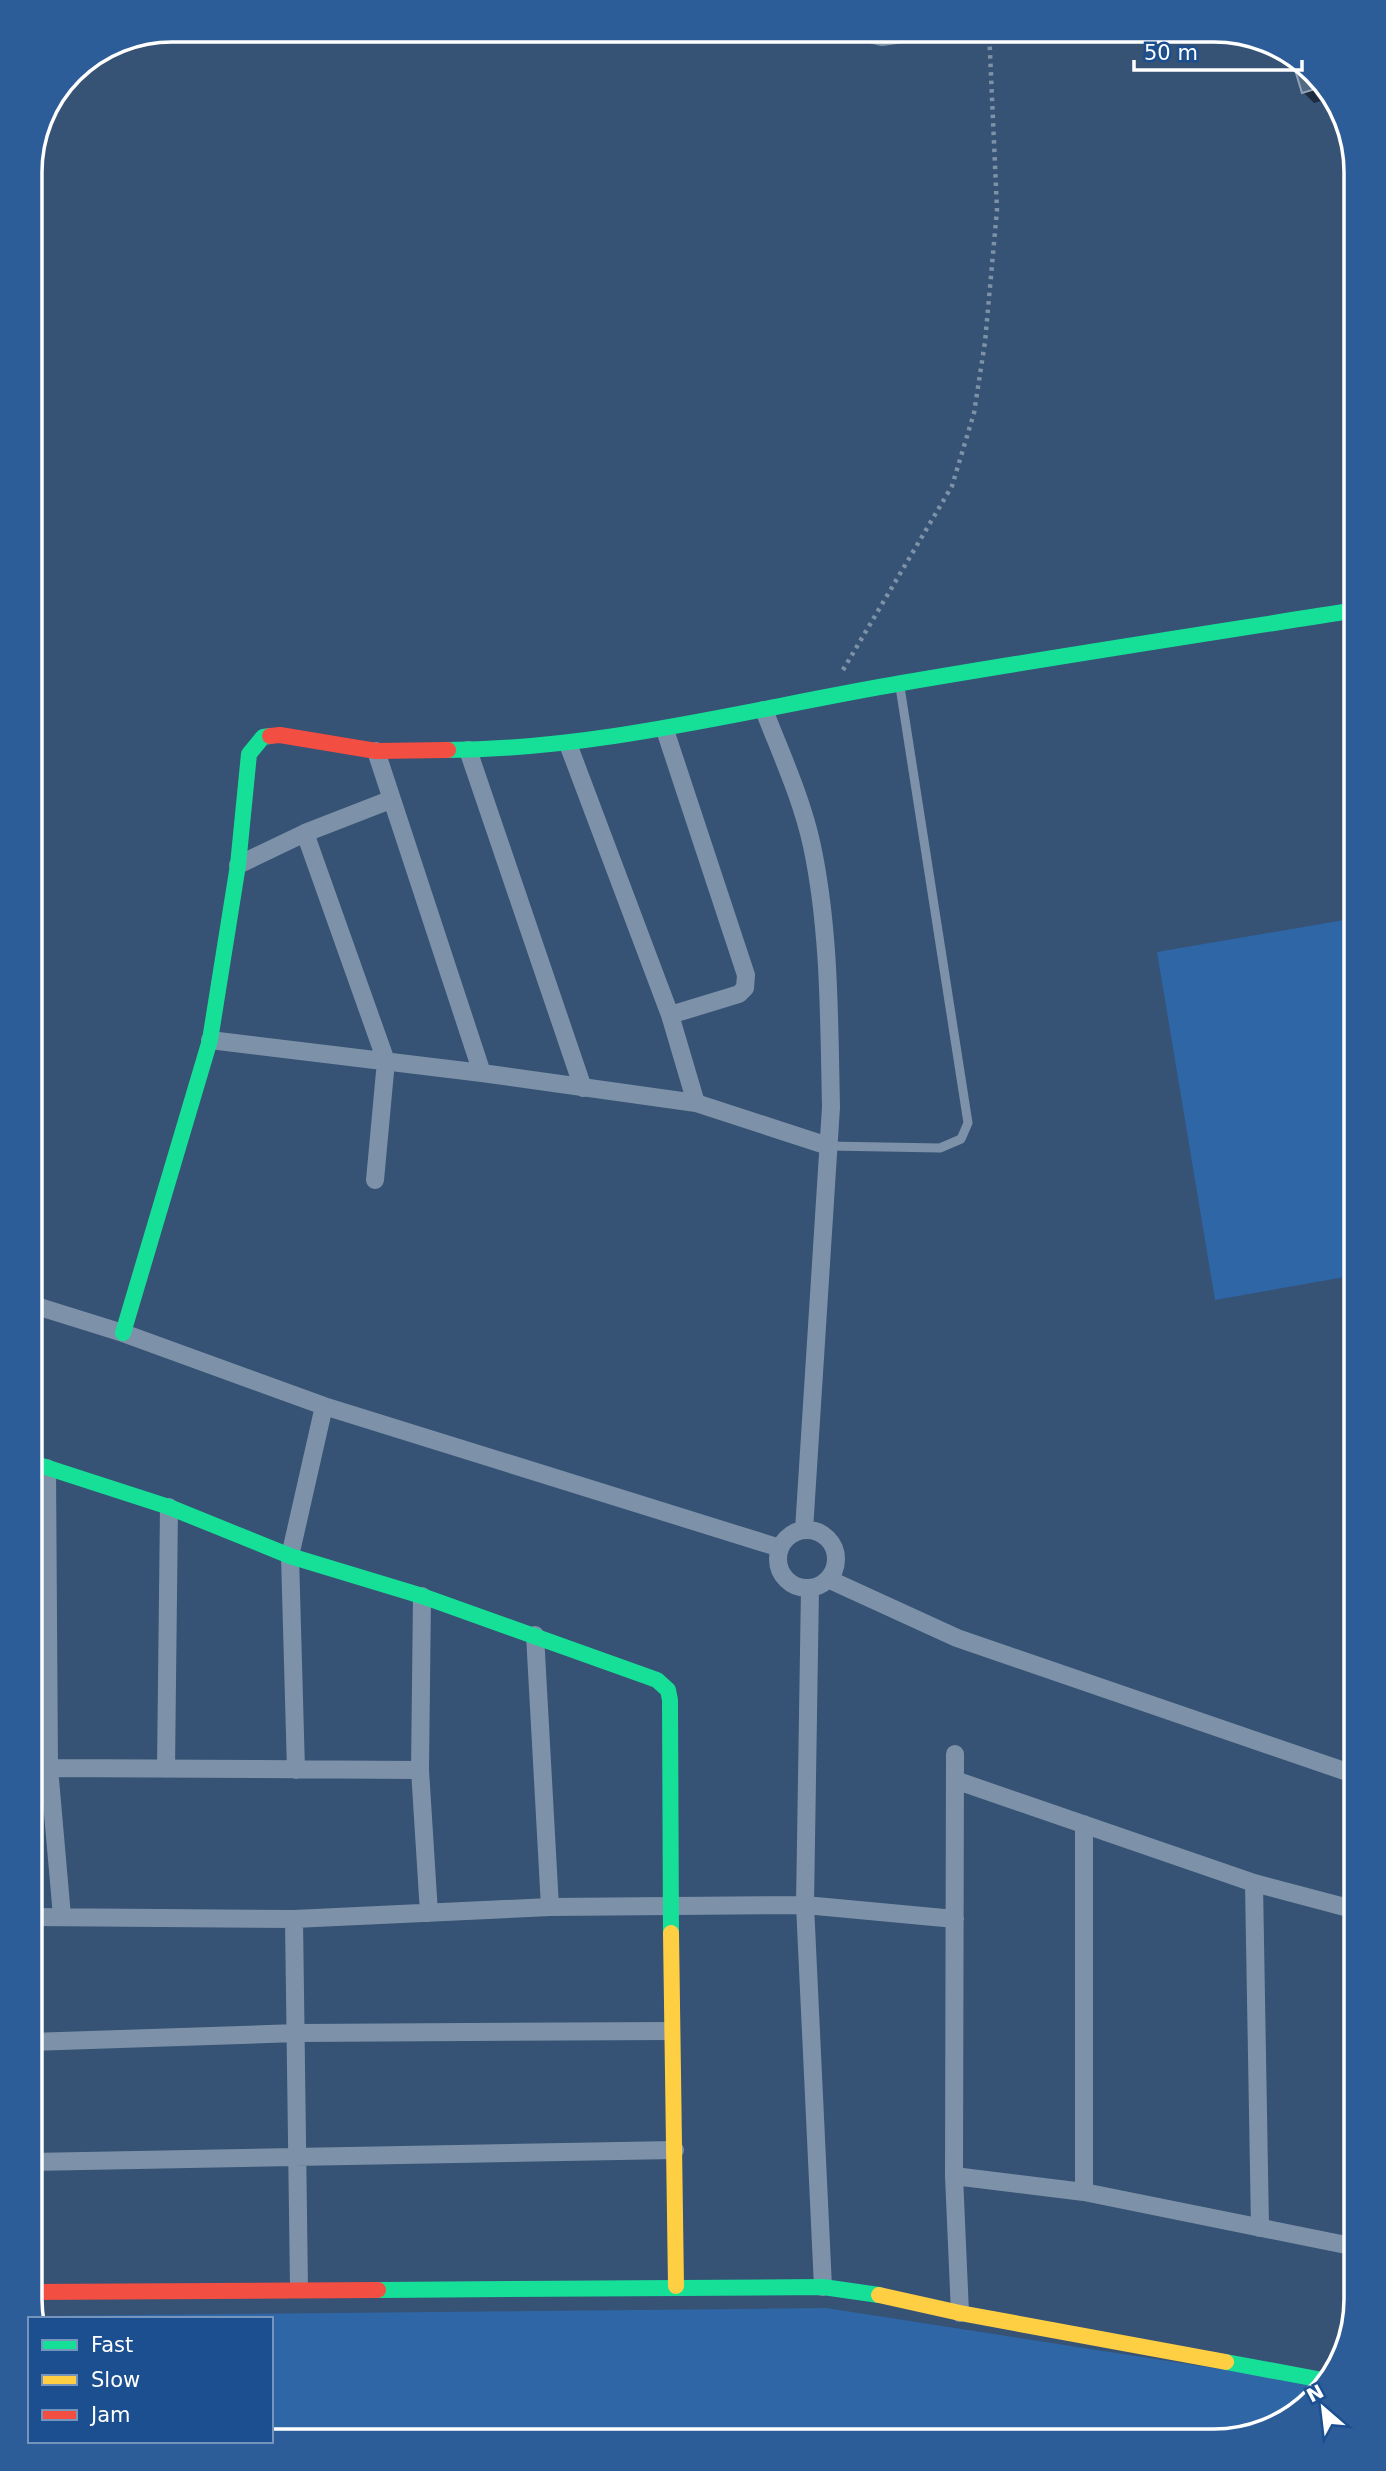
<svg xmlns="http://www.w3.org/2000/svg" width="1386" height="2471" viewBox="0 0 1386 2471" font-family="'DejaVu Sans',sans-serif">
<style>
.green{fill:#2f66a5}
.shadow{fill:#0007}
.building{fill:#526984;stroke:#92a2b6;stroke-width:2}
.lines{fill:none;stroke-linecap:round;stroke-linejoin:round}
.path{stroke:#7d92a8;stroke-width:4.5;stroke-dasharray:3.5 5;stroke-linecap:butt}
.lane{stroke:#7d92a8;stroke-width:9}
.street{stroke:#7d92a8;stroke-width:18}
.fast{stroke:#16e098;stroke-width:16}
.slow{stroke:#ffcf43;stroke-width:16}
.jam{stroke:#f24e42;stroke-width:16}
.rim{fill:none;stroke:#fff;stroke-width:3.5}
</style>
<rect width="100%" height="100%" fill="#365274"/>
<path class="green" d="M1356,918V1275L1215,1300L1157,952Z
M826,2308L1324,2385L1276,2427L1214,2441H271V2319H34V2316Z"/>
<path class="shadow" d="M1292,53L1293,54L1332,98L1314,103L1303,92Z"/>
<path class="building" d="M1290,53L1293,54L1322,87L1302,93Z"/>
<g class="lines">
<path class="path" d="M843,670L952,486L974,413L985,342L997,210L989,30"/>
<path class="lane" d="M828,1146L940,1148L961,1139L968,1123L900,687"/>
<path class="street" d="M854,30L882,37L930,30
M764,710C781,754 802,799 812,846C830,931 829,1020 831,1107L804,1530
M665,730L746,975L745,988L739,994L670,1015
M568,744L670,1015L696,1103
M468,750L583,1088
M376,751L482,1073
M305,833L386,1061L375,1180
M238,865L305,833L390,800
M210,1040L482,1073L696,1103L828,1146
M30,1304L123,1333L324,1406L780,1548
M47,1468L49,1768L62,1916
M778 1559a29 29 0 1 1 58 0a29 29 0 1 1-58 0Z
M828,1579L957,1638L1356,1775
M810,1588L805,1905L823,2287
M422,1596L420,1770L429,1913
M535,1635L550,1907
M955,1754L954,2176L960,2313
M49,1768L420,1770
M166,1769L169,1507
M296,1770L290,1556L324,1406
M955,1780L1254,1883L1356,1910
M1084,1824V2192
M1254,1883L1260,2228
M30,1917L294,1919L550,1907L805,1905L955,1919
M294,1919L299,2288
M30,2042L297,2033L671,2031
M30,2162L675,2150
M954,2176L1084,2192L1356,2247"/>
<path class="fast" d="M448,750C603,749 750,709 902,683C1053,657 1205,634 1356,610
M123,1333L210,1040L238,865L249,754L263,737L270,736
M30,1462L169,1507L290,1556L422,1596L657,1680L668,1690L670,1700L671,1933
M378,2290L823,2287L879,2295
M1226,2362L1328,2381"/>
<path class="slow" d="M671,1933L676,2286
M879,2295L960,2313L1226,2362"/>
<path class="jam" d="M270,736L280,735L376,751L448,750
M30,2292L378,2290"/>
</g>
<path d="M0 0H1386V2471H0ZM172 42H1214A130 130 0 0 1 1344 172V2299A130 130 0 0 1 1214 2429H172A130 130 0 0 1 42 2299V172A130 130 0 0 1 172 42Z" fill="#2d5d98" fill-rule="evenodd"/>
<path class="rim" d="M172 42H1214A130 130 0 0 1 1344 172V2299A130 130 0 0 1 1214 2429H172A130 130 0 0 1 42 2299V172A130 130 0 0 1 172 42Z"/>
<rect x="28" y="2317" width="245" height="126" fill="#1b4f8f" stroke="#7695bc" stroke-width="2"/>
<rect x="42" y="2340" width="35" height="10" fill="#16e098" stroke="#7695bc" stroke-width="2"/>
<text x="91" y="2352" font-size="21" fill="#ffffff">Fast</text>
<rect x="42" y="2375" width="35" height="10" fill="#ffcf43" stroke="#7695bc" stroke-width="2"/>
<text x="91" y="2387" font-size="21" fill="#ffffff">Slow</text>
<rect x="42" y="2410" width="35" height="10" fill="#f24e42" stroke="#7695bc" stroke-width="2"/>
<text x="91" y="2422" font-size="21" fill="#ffffff">Jam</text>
<g transform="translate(1323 2408) rotate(332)" stroke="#1b4f8f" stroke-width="5" paint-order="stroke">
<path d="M0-5L12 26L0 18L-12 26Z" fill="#ffffff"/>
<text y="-10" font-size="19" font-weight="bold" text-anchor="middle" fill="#ffffff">N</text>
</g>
<path d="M1134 60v10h168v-10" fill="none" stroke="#ffffff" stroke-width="3.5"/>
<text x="1144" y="60" font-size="21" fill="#ffffff" stroke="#1b4f8f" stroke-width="5" paint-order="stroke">50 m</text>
</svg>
